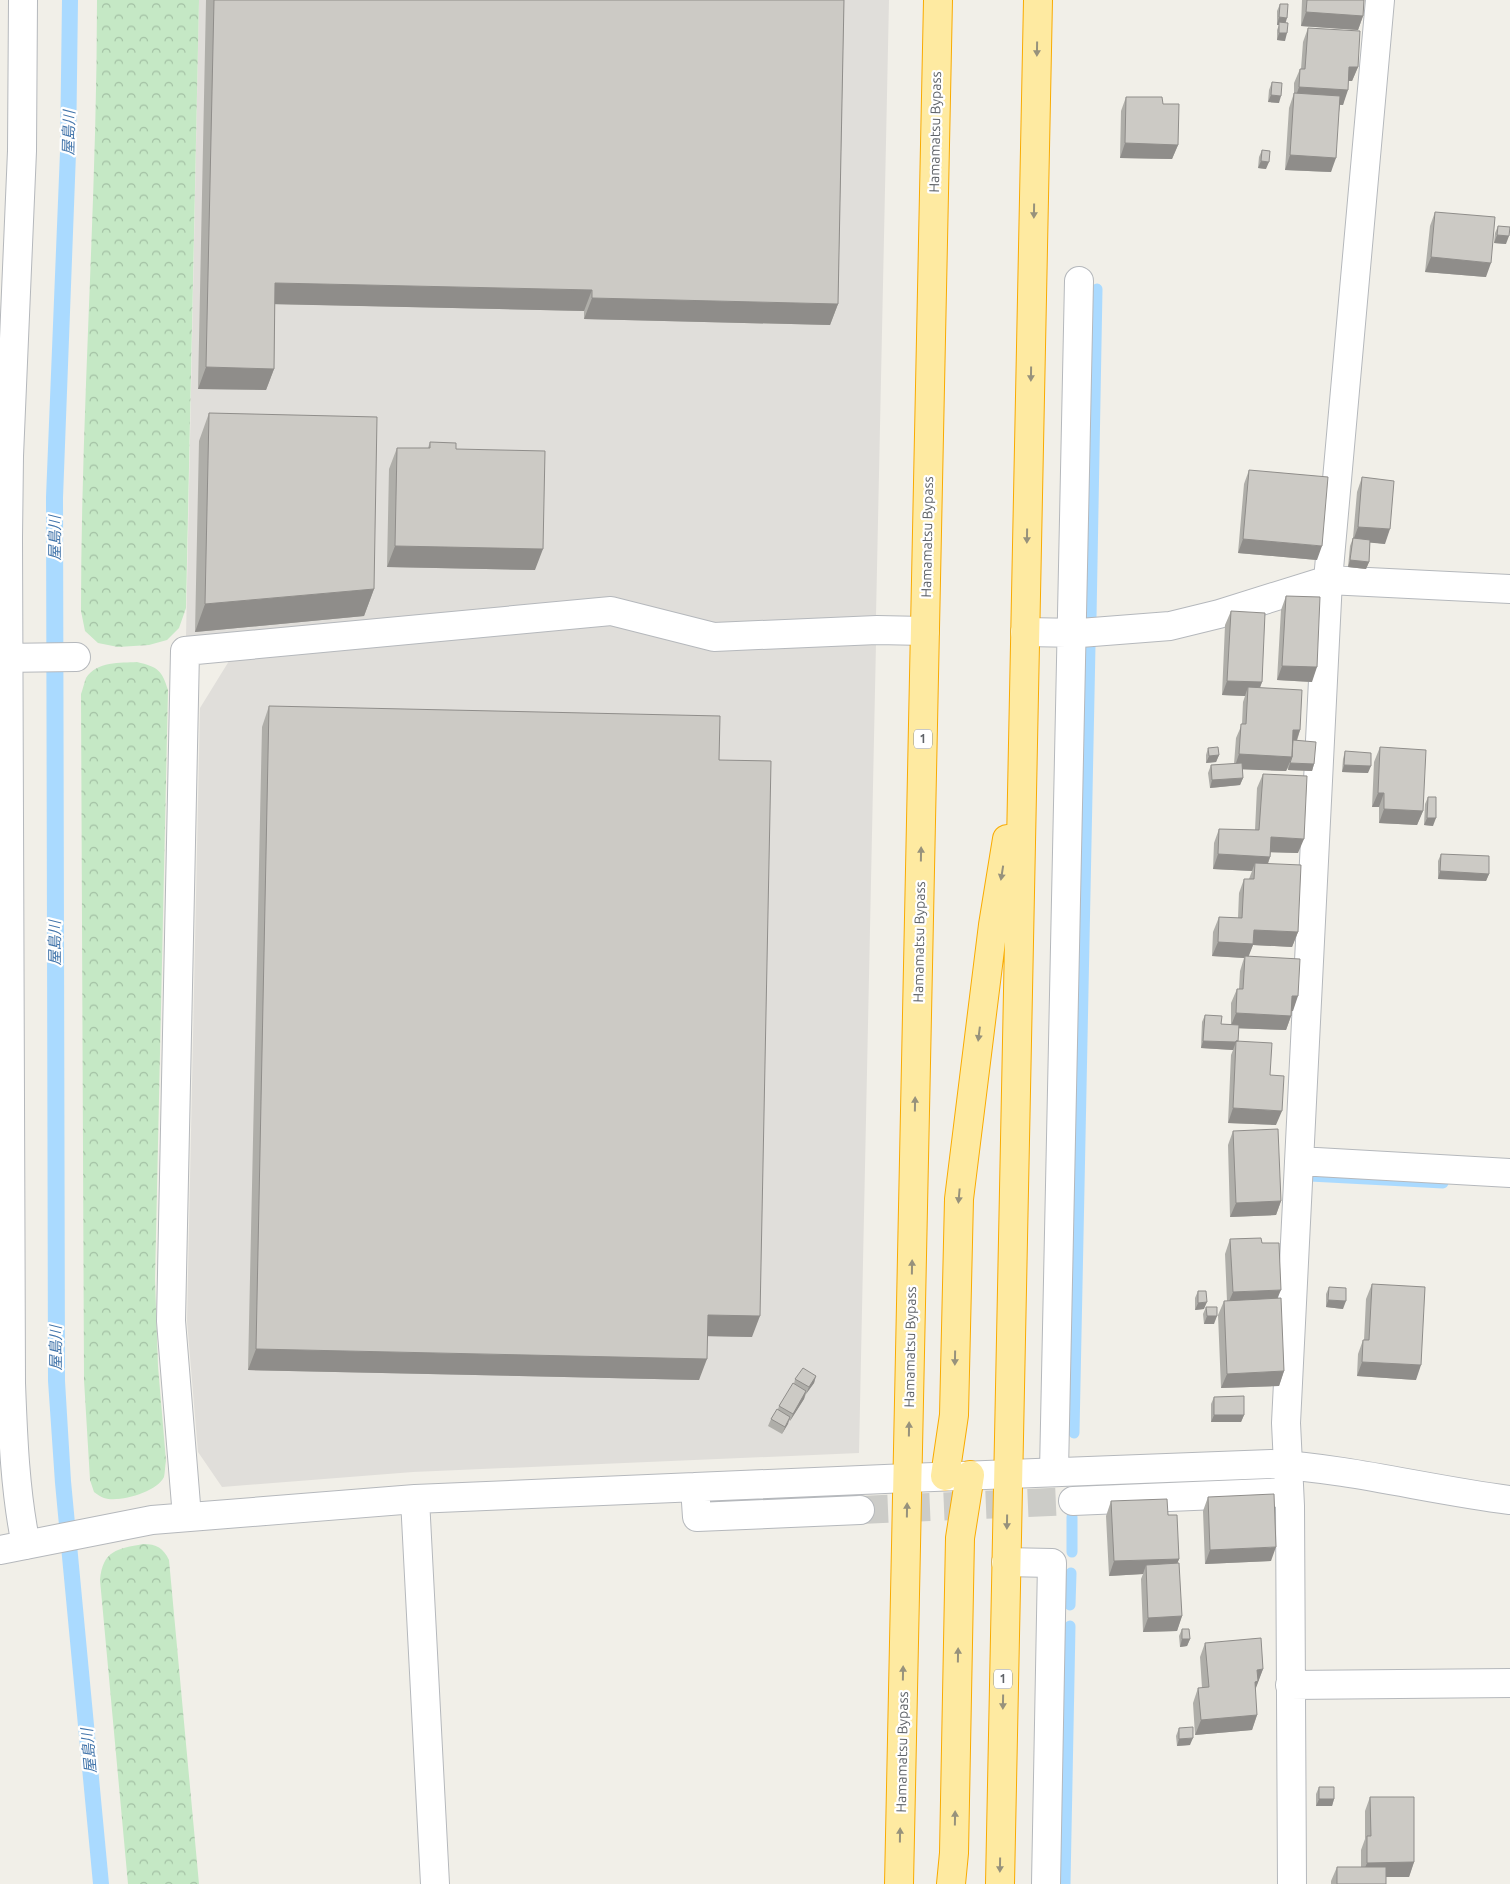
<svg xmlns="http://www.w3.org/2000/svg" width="1510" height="1884" viewBox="0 0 1510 1884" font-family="Ubuntu,'Noto Sans JP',sans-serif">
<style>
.industrial{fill:#e0deda}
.forest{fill:url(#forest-crowns)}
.water{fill:#aadaff}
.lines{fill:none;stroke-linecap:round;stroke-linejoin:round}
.stream{stroke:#aadaff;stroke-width:11}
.minor-tunnel{stroke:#ccccc8;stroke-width:28;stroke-dasharray:28 14;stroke-linecap:butt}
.minor-casing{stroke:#b5b8bc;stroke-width:30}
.tertiary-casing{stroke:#b5b8bc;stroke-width:30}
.trunk-casing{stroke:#f9ab00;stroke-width:30}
.minor{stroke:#fff;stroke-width:28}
.tertiary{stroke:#fff;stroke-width:28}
.trunk{stroke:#feeaa1;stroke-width:28}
.wall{fill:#afaea9}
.shaded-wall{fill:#8f8d8a}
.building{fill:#cccac5;stroke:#8f8d8a}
.oneway{fill:#97927c}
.labels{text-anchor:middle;stroke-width:4.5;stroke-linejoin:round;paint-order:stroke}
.shield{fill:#fff;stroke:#8f9295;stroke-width:1}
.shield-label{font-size:12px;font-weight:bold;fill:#5f6368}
.street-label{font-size:14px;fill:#5f6368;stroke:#fff}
.water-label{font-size:15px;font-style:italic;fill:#4174aa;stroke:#fff}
</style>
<defs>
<pattern id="forest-crowns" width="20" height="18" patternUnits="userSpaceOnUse" patternTransform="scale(1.25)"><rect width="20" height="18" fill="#c5e8c5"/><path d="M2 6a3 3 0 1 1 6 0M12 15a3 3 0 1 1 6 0" fill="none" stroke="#a3c0a4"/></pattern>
</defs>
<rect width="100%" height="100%" fill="#f1efe8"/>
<path class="industrial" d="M199,0H889L876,616L715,623L612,598L186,637Z
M610,625L713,650L876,643L859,1453L413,1472L222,1487L198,1452L187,1321L200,708L229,661Z"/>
<path class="forest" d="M97,0H199L186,608L179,628L167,640L149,645L118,647L98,643L85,631L81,611C81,407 97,204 97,0Z
M137,662C158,667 162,670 168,690L155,1280L158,1366L166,1461C165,1466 165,1473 164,1477C157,1492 119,1503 104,1498C101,1497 97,1494 94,1492L90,1480L84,1380L81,694C83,689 84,683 86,678C97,661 120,663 137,662Z
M143,1544C157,1544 163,1548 169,1560L199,1884H128L100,1580C103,1550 117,1549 143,1544Z"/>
<path class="water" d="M62,0H78L76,153L63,498L65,1381L71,1481L109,1884H93L55,1483L48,1381L46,497L60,152Z"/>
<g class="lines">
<path class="stream" d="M1091,618L1097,289
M1310,1176L1443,1183
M1074,1433L1090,646
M1072,1552V1517
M1070,1605L1071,1573
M1065,1884L1070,1626"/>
<path class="minor-tunnel" d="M860,1510L1073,1501"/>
<g class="minor-casing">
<path id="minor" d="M23,0L22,151L9,456L8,538L11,1383C13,1437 15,1491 26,1545
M1025,632L1080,633L1170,626L1219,614L1328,580L1510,589
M0,658L76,657
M1299,1161L1510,1173
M1054,1471L1079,281
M695,1487L697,1517L860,1510
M415,1499L435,1884
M1073,1501L1289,1492
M187,1517L171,1321L185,651L611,611L714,637L877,630L925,631
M0,1550L152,1520L415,1499L908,1478
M1006,1562L1052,1563L1046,1884
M1290,1685L1510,1683
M1292,1884L1290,1506L1286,1423L1328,580L1380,0"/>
</g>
<g class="tertiary-casing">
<path id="tertiary" d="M908,1478L1271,1464C1352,1469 1430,1490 1510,1500"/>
</g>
<g class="trunk-casing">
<path id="trunk" d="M945,1476L954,1415L959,1199L993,925L1007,839
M899,1884L938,0
M951,1884L954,1853L960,1538L970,1475
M1000,1884L1038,0"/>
</g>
<use href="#minor" class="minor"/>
<use href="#tertiary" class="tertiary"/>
<use href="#trunk" class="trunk"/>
</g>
<path class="wall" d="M206,0H844L838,304L830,325L584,319V311L275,304L274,369L266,390L198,389Z
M1302,0H1364L1363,16L1358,30L1301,26Z
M1280,4L1285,23V41L1277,40V30L1279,25H1277V11Z
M1308,28L1358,67L1352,81H1348L1343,105H1340L1331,172L1285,170L1289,108L1294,93V83L1300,69H1301L1303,42Z
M1272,82L1279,103L1268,102L1269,90Z
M1126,97L1163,104L1178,145L1172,159L1120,158L1121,111Z
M1262,150L1266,169L1258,168L1259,157Z
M1435,212L1486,277L1425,272L1430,226Z
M1498,226L1506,244L1494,243L1495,233Z
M209,413L374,589L364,616L195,632L199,441Z
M430,442L456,449L535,570L387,567L389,469L397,448H428Z
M1249,470L1317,560L1238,553L1244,484Z
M1362,477L1385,544L1370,542L1369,562L1366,569L1348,567L1350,546L1353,538L1357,492Z
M1286,596L1312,682L1277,680L1281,610Z
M1231,611L1262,682L1260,688L1300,730L1297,741L1314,764L1312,771L1288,770V768L1286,771L1242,769L1243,778L1240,785L1210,788L1208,773L1211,765L1234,764L1236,738L1242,724L1243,702L1245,696L1222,695L1225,625Z
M269,706L719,760L752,1337L707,1336L699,1380L248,1370L262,727Z
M1380,747L1423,811L1417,825L1379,823V807H1372L1374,762Z
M1208,748L1219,755L1216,762L1206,763V755Z
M1345,751L1368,773L1342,772L1343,759Z
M1263,774L1298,853L1271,852L1270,857L1268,864L1298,932L1292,947L1253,945L1248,956L1293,1011H1292L1291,1016L1286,1030L1238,1028V1041L1270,1075L1276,1125L1228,1123L1231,1055L1233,1050L1201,1048L1202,1022L1205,1015L1221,1024H1231V1003L1237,989H1239L1240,971L1244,958L1212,956L1213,932L1219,917L1238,918L1239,893L1244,879H1249L1252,871L1213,869L1214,843L1219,829L1255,830L1257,788Z
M1428,797L1433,826L1424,825L1425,804Z
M1441,854L1489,874L1486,881L1438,879V861Z
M1233,1131L1281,1201L1276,1215L1230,1217L1228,1145Z
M1230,1239L1262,1243L1278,1299L1284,1371L1279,1386L1221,1388L1218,1315L1224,1301H1227L1225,1254Z
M1372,1284L1416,1380L1357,1376L1358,1354L1363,1340H1364L1366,1299Z
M1329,1287L1343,1309L1326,1307V1294Z
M1198,1291L1204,1309L1195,1310V1298Z
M1206,1307L1214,1324H1204L1203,1314Z
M816,1376L814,1383L806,1394L804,1399L790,1421L789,1420L782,1434L768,1426L771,1419L778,1409L779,1406L794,1384L795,1379Z
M1214,1397L1244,1415L1241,1422H1211V1404Z
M1208,1497L1271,1561L1205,1564L1203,1511Z
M1111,1501L1179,1559L1177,1563L1182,1616L1177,1631L1143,1632L1141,1579L1143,1574L1109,1576L1106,1516Z
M1182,1629L1190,1639L1187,1646L1180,1647L1179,1636Z
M1205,1643L1263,1669L1255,1689L1257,1715L1252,1730L1195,1735L1193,1703L1198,1688H1202L1200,1657Z
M1179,1728L1190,1745L1177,1746L1176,1736Z
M1319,1787L1334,1799L1332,1806H1316V1794Z
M1370,1797L1414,1862L1409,1877H1386V1884H1331V1881L1337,1867H1361V1850L1365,1839V1811Z"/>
<path class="shaded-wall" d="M1306,12L1363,16L1358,30L1301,26Z
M1279,17L1287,18L1285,25L1279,22V25H1277Z
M1279,33H1287L1285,41L1277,40Z
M1349,67H1358L1352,81H1344Z
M1299,87L1348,90L1343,105L1294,102Z
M1271,95L1281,96L1279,103L1268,102Z
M1125,143L1178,145L1172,159L1120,158Z
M1290,155L1336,158L1331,172L1285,170Z
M1261,161L1269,162L1266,169L1258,168Z
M1497,235L1509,236L1506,244L1494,243Z
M1431,257L1491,263L1486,277L1425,272Z
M275,283L592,290L584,311L267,304Z
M592,298L838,304L830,325L584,319Z
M206,367L274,369L266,390L198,389Z
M1358,527L1390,529L1385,544L1353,541Z
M1243,539L1322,546L1317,560L1238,553Z
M395,546L543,549L535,570L387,567Z
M1350,560L1369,562L1366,569L1348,567Z
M374,589L364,616L195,632L205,604Z
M1282,666L1317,667L1312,682L1277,680Z
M1227,681L1262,682L1256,697L1248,687L1245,696L1222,695Z
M1293,730H1300L1295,745H1291Z
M1239,754L1292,757L1286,771L1234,769Z
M1219,755L1216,762L1206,763L1209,756Z
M1290,763L1314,764L1312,771L1288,770Z
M1344,765L1371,766L1368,773L1342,772Z
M1243,778L1240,785L1210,788L1212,780Z
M1378,793H1384L1379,807H1372Z
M1384,809L1423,811L1417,825L1379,823Z
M1427,818H1436L1433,826L1424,825Z
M1271,837L1304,839L1298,853L1266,852Z
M1218,854L1270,857L1265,871L1255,863L1252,871L1213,869Z
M1440,871L1489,874L1486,881L1438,879Z
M1254,930L1298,932L1292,947L1253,945L1248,958L1245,956L1244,958L1212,956L1218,942Z
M1292,996H1298L1293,1011H1287Z
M1236,1013L1291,1016L1286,1030L1230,1028Z
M1203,1041L1236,1042L1233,1050L1201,1048Z
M1233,1108L1282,1111L1276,1125L1228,1123Z
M1281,1201L1276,1215L1230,1217L1236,1203Z
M1281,1290L1275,1304L1227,1306L1233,1292Z
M1328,1300L1346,1301L1343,1309L1326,1307Z
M1207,1302L1204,1309L1195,1310L1198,1303Z
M708,1315L760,1316L752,1337L700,1336Z
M1207,1316H1217L1214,1324H1204Z
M256,1349L707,1359L699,1380L248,1370Z
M1362,1362L1421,1365L1416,1380L1357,1376Z
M1284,1371L1279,1386L1221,1388L1227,1374Z
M816,1376L814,1383L806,1394L809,1387Z
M806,1391L804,1399L790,1421L793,1414Z
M1214,1415H1244L1241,1422H1211Z
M790,1417L788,1424L782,1434L785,1427Z
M1276,1547L1271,1561L1205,1564L1210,1550Z
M1179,1559L1174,1573L1146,1565L1143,1574L1109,1576L1114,1561Z
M1182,1616L1177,1631L1143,1632L1148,1618Z
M1182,1639H1190L1187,1646L1180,1647Z
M1263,1669L1253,1696H1249L1257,1670Z
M1257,1715L1252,1730L1195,1735L1201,1720Z
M1193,1738L1190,1745L1177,1746L1179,1739Z
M1319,1799H1334L1332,1806H1316Z
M1414,1862L1409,1877H1361L1367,1863Z"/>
<path class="building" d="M214,0H844L838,304L592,298V290L275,283L274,369L206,367Z
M1307,0H1364L1363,16L1306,12Z
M1280,4H1288L1287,18L1279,17Z
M1279,22L1288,23L1287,33H1279Z
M1308,28L1360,31L1358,67H1349L1348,90L1299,87L1300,69H1305Z
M1272,82L1282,83L1281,96L1271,95Z
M1294,93L1340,96L1336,158L1290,155Z
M1126,97H1162L1163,104H1179L1178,145L1125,143Z
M1262,150L1270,151L1269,162L1261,161Z
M1435,212L1495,217L1491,263L1431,257Z
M1498,226L1510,227L1509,236L1497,235Z
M209,413L377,417L374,589L205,604Z
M430,442L456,443V449L545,451L543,549L395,546L397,448H430Z
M1249,470L1328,477L1322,546L1243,539Z
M1362,477L1394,481L1390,529L1358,527Z
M1353,538L1370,540L1369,562L1350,560Z
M1286,596L1320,597L1317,667L1282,666Z
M1231,611L1265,613L1262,682L1227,681Z
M1248,687L1302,690L1300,730H1293L1292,757L1239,754L1241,724H1246Z
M269,706L720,716L719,760L771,761L760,1316L708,1315L707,1359L256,1349Z
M1293,740L1316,742L1314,764L1290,763L1292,757Z
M1218,747L1219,755L1209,756L1208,748Z
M1380,747L1426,750L1423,811L1384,809V793H1378Z
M1345,751L1371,753V766L1344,765Z
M1242,763L1243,778L1212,780L1211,765Z
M1263,774L1307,776L1304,839L1271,837L1270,857L1218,854L1219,829L1259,830Z
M1428,797H1436V818H1427Z
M1441,854L1489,856V874L1440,871Z
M1255,863L1301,865L1298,932L1254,930L1253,944L1218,942L1219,917L1242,918L1244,879H1254Z
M1245,956L1300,959L1298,996H1292L1291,1016L1236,1013L1237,989H1243Z
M1205,1015L1222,1016L1221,1024L1239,1025L1238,1041H1236V1042L1203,1041Z
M1236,1041L1272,1043L1270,1075L1284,1076L1282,1111L1233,1108Z
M1278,1129L1281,1201L1236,1203L1233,1131Z
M1261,1238L1262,1243H1279L1281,1290L1233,1292L1230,1239Z
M1372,1284L1425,1287L1421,1365L1362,1362L1363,1340H1369Z
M1329,1287L1346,1288V1301L1328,1300Z
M1198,1291H1206L1207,1302L1198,1303Z
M1281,1298L1284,1371L1227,1374L1224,1301Z
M1206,1307H1217V1316H1207Z
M803,1368L816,1376L809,1387L795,1379Z
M793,1383L806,1391L793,1414L779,1406Z
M1244,1396V1415H1214V1397Z
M777,1409L790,1417L785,1427L771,1419Z
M1274,1494L1276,1547L1210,1550L1208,1497Z
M1167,1499L1168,1515H1177L1179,1559L1114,1561L1111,1501Z
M1179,1563L1182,1616L1148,1618L1146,1565Z
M1182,1629H1189L1190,1639H1182Z
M1261,1638L1263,1669L1257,1670L1258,1681L1255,1682L1257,1715L1201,1720L1198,1688L1209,1687L1205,1643Z
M1193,1727V1738L1179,1739V1728Z
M1319,1787H1334V1799H1319Z
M1370,1797H1414V1862L1367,1863V1836H1371Z
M1337,1867H1386V1884H1337Z"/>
<defs><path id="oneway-solid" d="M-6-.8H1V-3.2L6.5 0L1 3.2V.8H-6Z" transform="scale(1.25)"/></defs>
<g class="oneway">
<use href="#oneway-solid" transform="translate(1037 49) rotate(91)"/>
<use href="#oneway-solid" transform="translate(1034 211) rotate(91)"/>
<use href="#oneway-solid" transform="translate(1031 374) rotate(91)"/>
<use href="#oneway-solid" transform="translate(1027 536) rotate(91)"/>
<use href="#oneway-solid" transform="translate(921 854) rotate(-89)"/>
<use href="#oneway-solid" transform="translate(1002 873) rotate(99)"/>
<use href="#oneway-solid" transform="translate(979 1034) rotate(97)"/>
<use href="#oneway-solid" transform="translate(915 1104) rotate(-89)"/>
<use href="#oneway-solid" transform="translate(959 1196) rotate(95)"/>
<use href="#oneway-solid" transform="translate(912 1267) rotate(-89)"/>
<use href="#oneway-solid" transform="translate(955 1358) rotate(91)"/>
<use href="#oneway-solid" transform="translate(909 1429) rotate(-89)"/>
<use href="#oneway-solid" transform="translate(907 1510) rotate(-89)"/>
<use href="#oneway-solid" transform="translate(1007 1522) rotate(91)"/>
<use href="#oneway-solid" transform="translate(958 1655) rotate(-89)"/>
<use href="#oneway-solid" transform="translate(903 1673) rotate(-89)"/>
<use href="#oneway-solid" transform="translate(1003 1702) rotate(91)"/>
<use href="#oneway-solid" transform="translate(955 1818) rotate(-89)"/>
<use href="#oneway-solid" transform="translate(900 1835) rotate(-89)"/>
<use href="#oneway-solid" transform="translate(1000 1865) rotate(91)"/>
</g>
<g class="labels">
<g class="shield">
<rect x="914" y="729.5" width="18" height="19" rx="4"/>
<rect x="994" y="1669.5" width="18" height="19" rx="4"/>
</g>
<g class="shield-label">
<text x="923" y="743">1</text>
<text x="1003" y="1683">1</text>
</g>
<g class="street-label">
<text transform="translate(935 132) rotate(-89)" y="5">Hamamatsu Bypass</text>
<text transform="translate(927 537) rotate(-89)" y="5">Hamamatsu Bypass</text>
<text transform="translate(919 942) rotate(-89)" y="5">Hamamatsu Bypass</text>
<text transform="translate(910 1347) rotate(-89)" y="5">Hamamatsu Bypass</text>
<text transform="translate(902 1752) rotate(-89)" y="5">Hamamatsu Bypass</text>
</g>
<g class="water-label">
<text transform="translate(69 133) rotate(-89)" y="5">屋島川</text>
<text transform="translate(55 538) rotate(-90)" y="5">屋島川</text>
<text transform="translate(55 943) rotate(-90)" y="5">屋島川</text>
<text transform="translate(56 1348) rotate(-90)" y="5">屋島川</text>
<text transform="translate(89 1751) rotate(-95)" y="5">屋島川</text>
</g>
</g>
</svg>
